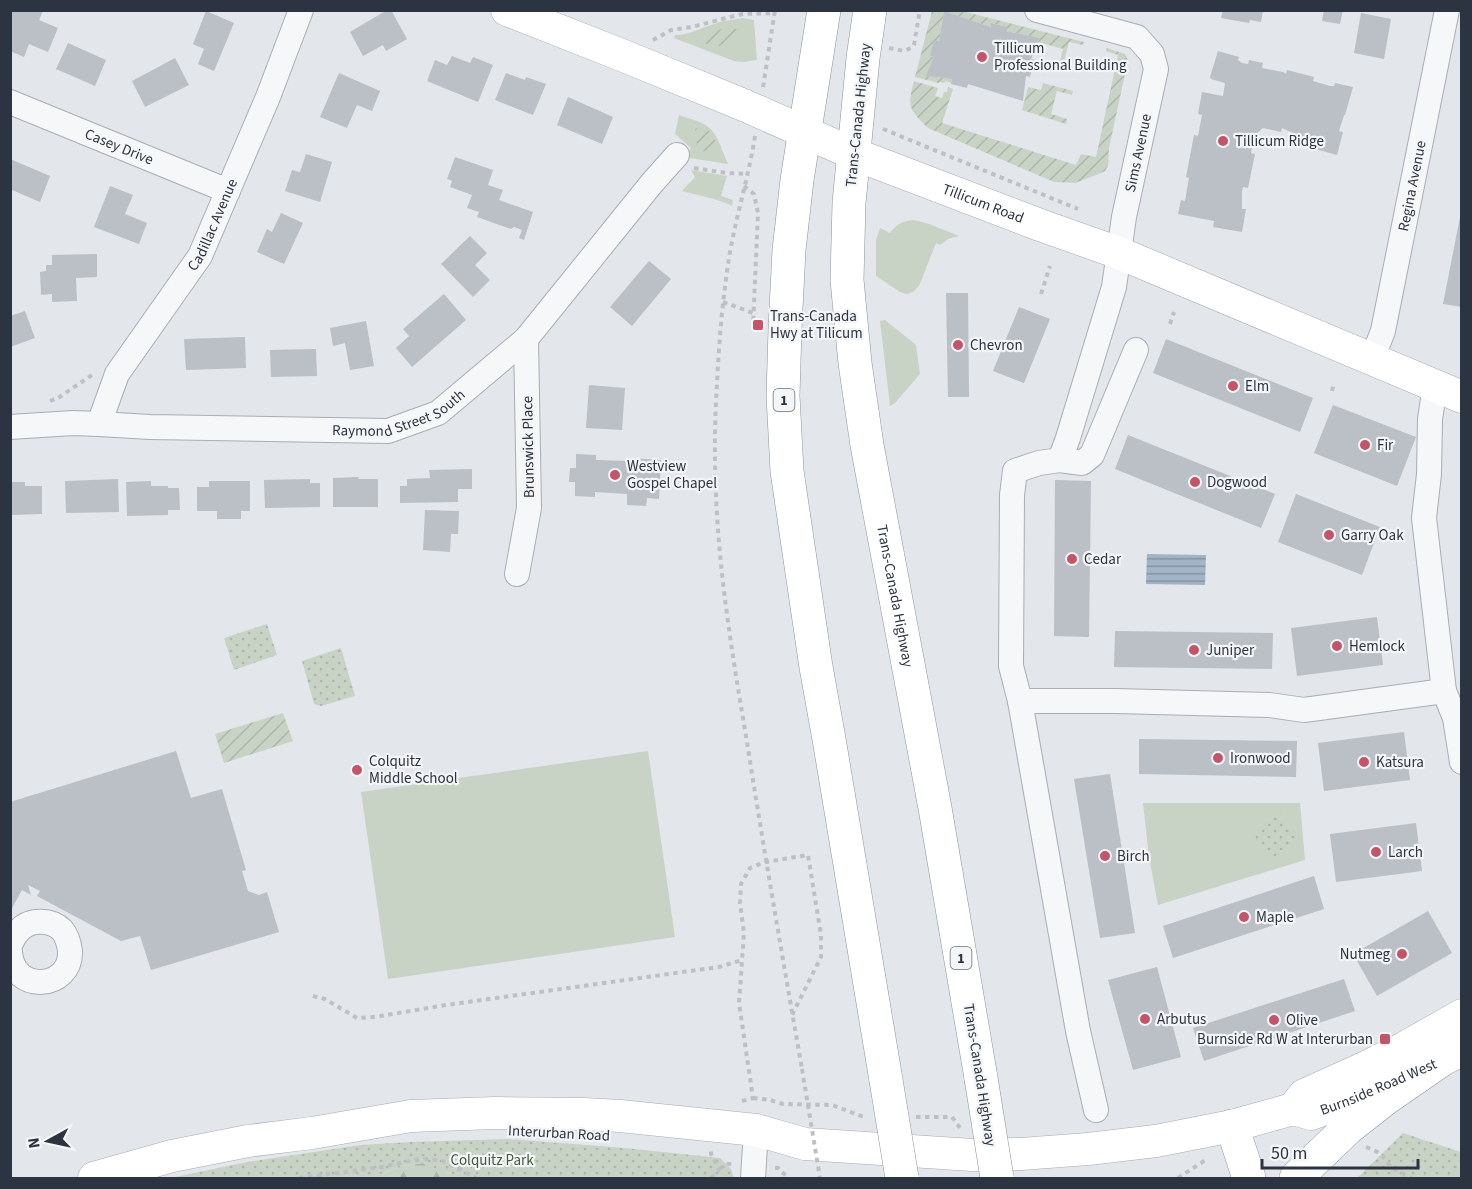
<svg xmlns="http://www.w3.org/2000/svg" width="1472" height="1189" viewBox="0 0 1472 1189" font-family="'Source Sans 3',sans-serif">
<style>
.grass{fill:#c9d3c5}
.forest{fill:url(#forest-firs)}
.park{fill:url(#park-dots)}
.garden{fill:url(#garden-furrows)}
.water{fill:url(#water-rules)}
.building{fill:#bbbfc6}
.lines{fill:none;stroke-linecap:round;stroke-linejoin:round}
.minor-casing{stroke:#a9adb4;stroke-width:26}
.major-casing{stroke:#a4abb4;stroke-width:33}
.highway-casing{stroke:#8c949f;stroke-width:34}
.path{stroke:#bec0c5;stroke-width:4;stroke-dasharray:4.5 4.5;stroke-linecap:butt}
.minor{stroke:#f6f7f9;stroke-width:24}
.major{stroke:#fff;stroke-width:32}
.highway{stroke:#fff;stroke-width:33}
.highway-bridge-casing{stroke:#8c949f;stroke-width:34;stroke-linecap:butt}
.path-bridge{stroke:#bec0c5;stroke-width:4;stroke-dasharray:4.5 4.5;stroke-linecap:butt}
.highway-bridge{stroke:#fff;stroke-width:33}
.poi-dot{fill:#c25569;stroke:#f3f5f7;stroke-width:2}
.labels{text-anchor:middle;stroke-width:4.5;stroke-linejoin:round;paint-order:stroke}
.shield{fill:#f3f5f7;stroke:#686e78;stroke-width:1.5}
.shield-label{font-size:14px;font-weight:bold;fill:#2d3441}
.poi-label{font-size:15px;fill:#2d3441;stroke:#f3f5f7;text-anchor:start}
.street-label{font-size:15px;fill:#2d3441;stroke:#f3f5f7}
.park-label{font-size:15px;fill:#425b3b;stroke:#f3f5f7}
</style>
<defs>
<pattern id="forest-firs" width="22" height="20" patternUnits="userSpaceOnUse" patternTransform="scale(1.5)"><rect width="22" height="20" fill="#c9d3c5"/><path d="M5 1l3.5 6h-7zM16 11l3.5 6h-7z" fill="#adb6aa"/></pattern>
<pattern id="park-dots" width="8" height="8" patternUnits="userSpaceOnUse" patternTransform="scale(1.5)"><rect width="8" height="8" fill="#c9d3c5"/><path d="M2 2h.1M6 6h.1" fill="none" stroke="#adb6aa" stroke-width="1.8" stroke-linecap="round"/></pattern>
<pattern id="garden-furrows" width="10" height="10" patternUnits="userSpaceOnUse" patternTransform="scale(1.5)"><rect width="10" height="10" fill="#c9d3c5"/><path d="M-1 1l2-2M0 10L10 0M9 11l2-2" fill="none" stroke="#adb6aa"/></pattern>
<pattern id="water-rules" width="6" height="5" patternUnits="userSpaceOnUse" patternTransform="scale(1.5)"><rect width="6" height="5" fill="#a2b4c6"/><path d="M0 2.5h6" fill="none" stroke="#8493a2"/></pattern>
</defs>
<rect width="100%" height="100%" fill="#e3e6ea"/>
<path class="grass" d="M742,18L754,20L757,60L743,62L734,61L674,38L675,35C691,35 702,27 717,23C725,20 734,20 742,18Z
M679,115C688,118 699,121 707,126C717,132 723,153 728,164L689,158L687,154L691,148L675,134Z
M691,170L727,176L721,196L733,200L732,206C717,198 699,196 682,191L695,177Z
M914,220L929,224L959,236L948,239L940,245L936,243L919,286L913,292L906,294L900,292L876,276V240L880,228L890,233C897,224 902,221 914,220Z
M885,320L916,345L920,374L895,403L890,406L880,321Z
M648,751L675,937L388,979L361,792Z
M1143,803H1300L1305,860L1158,905L1149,857Z"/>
<path class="forest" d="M423,1163C436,1168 448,1172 460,1178H369L403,1166Z"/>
<path class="park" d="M267,624L277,655L234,670L224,638Z
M341,648L355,696L321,706L314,704L302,661Z
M1279,812L1299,836L1272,859L1254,838L1255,832Z
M1403,1133L1461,1152V1178H1357Z
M508,1139L625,1148L720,1158L731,1169L734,1178H460L450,1173L442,1171L423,1163L403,1166L369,1178H170L247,1162L360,1145L411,1142Z"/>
<path class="garden" d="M932,11H962L1084,42L1083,45L1069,42L1062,69L1058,68L1063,49L1038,42L1040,38L1006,31L1007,27L992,23L991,27L944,11L939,41L930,56L934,57L927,76L952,79L951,83L945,81L944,83L940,82L939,83L915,77Z
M727,29H736L740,31L739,40C729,47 715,47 704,43L703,39L718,30Z
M1107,48L1125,54L1128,60L1109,148L1108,166L1105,171L1101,173L1075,183L1054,182L928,128C909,109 907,108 914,81L938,88L935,96L942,98L944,92H947L948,87L953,89L942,123L1076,165L1081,154L1096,157L1118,55L1106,51Z
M1043,83L1073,91L1072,95L1057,91L1051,114L1067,119L1066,124L1022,110L1028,87L1041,90Z
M701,127L707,128L716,142L715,152L712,154C698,152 694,143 695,130L697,128Z
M283,713L293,741L224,763L215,734Z"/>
<path class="water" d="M1147,554L1206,555L1205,585L1146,584Z"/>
<path class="building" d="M11,10L43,11L39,20L58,28L48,52L29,44L24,57L10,51Z
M387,10H391L407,39L386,51L383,45L363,56L350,32Z
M1223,10H1263L1261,22L1250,20L1249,23L1221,18Z
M1324,10H1343L1340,24L1322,21Z
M206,11L234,23L214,71L198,64L204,49L193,44Z
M944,11L991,27V23L1008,27L1006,31L1040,38L1031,59L1035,60L1030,77L1026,76L1023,101L968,84L967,88L951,84L952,79L926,76L934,57L930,56L934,40L939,41Z
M1361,13L1391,19L1384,59L1354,53Z
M68,43L106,60L95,86L56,69Z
M1218,51L1239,57L1238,60L1242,63L1248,64L1249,60L1263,63L1262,68L1283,72L1286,74L1287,70L1314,77L1313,81L1330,86H1334L1335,83L1353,87L1345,115H1344L1339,131L1343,132L1337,155L1308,147L1310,140L1290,135L1291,132L1282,128L1281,132L1263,128L1255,135L1251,148H1252L1251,153L1255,154L1248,188L1243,187L1242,191V209H1246L1242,232L1213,227L1214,221L1178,214L1181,200L1185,201L1189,178L1186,177L1194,135L1198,136L1202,115L1198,114L1202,92L1223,96L1225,83L1211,79L1210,77Z
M452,56L470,63L473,57L493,65L478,102L427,81L435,60L447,65Z
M175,58L189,85L145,107L132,81Z
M339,73L380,91L372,111L357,105L347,128L320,117Z
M506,73L525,80L526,77L546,84L533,115L495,100Z
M568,97L613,117L602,144L557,125Z
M306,154L332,162L320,202L285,191L292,170L300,172Z
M455,157L493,170L488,185L503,190L499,200L533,212L524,240L519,238L522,230L514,227L511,229L477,217L479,212L467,208L472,195L450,187L452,181L447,179Z
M10,159L50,176L40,202L10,189Z
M110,186L133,195L125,214L147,223L139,244L94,227Z
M281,213L303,223L284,264L257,252L267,229L272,232Z
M1460,217H1462V307L1443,304Z
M470,236L487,253L475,265L490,280L473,297L441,264Z
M97,254V277L76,278L77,301L52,302V294L41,295L40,272L46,271V265H52V255Z
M649,261L671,279L632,326L610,307Z
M946,293H968L969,397H948Z
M444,294L466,320L412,367L396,348L409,336L403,329Z
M1019,307L1050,319L1024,383L993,371Z
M25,311L35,338L10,347V316Z
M366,321L374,366L350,370L345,343L333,346L330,328Z
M245,337L246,368L186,370L184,339Z
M1166,339L1313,398L1300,432L1153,373Z
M316,349L317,376L271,377L270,350Z
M589,385L625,388L622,430L586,428Z
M1333,405L1416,437L1397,486L1314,453Z
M1128,435L1275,494L1261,528L1115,469Z
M576,454L596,455V460L628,461L629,458L661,460L659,499L647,498L646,506L627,505V494L595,492V497L575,496V482H569L570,468H576Z
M472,469V489H458V502L400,503V486H407V479L430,478L429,470Z
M359,477L358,479H378V507H333V478Z
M118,479L119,512L66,513L65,481Z
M310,479V483H320V507L265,508L264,480Z
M1055,480L1091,481L1089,637L1054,636Z
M151,481V486H168V488H179L180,510H168V515L127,516L126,482Z
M209,481H250V511H241V519H217V511H197V487H209Z
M10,482H25V486H42V514L10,515Z
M1296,494L1380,527L1362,575L1278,542Z
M425,510L459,511L458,534H451L450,552L423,550Z
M1377,617L1383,665L1297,676L1291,628Z
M1115,631L1273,633L1272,669L1114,667Z
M1404,732L1410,780L1324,791L1318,743Z
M1139,739L1297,741L1296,777L1139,774Z
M176,751L191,798L222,789L246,870L242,871L248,891L259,895L267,892L279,932L151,970L140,936L121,941L37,896L40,891L28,885L31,895L22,890L10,912V802Z
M1110,774L1135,933L1100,938L1074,779Z
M1416,823L1422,871L1336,882L1330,834Z
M1314,876L1324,909L1173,958L1163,926Z
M1428,911L1452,953L1377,996L1353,954Z
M1157,967L1181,1057L1133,1070L1108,980Z
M1344,979L1355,1011L1204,1061L1193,1028Z"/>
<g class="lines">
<g class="minor-casing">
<g id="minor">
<path d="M1037,10L1137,37L1152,54L1156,69L1124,217L1114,287L1068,438L1060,460L1039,463L1015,471L1012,495L1011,666L1020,701L1078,1031L1096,1110"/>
<path id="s1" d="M10,102L228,191"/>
<path id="s2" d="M1372,359L1383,331L1447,10"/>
<path d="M1435,386L1430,419L1429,474L1424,518L1444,691L1455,718L1462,762"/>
<path id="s3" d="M99,424L117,374L200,256L268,97L301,10"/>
<path id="s4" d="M10,427L73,423L99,424L150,427L388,431L438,413L526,339L652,183L677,155"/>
<path d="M1060,460L1082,463L1092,455L1136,350"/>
<path d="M517,574L529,508L526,339"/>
<path d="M1020,701H1116L1269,705L1304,710L1444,691"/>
<path d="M10,945C12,941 14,936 17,933C27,919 50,918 62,930C67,936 69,943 70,951C72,989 13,995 10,952"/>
<path d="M753,1178L756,1130"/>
</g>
</g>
<g class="major-casing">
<g id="major">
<path id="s5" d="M507,10L624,56L746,106L854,154L1040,225L1119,253L1462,397"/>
<path id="s6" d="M1297,1110L1311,1114L1347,1101L1440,1061L1462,1050"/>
<path d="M94,1178L172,1156L248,1141L312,1133L411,1116L495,1113L584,1114L620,1116L756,1130L805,1144L972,1155L1021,1154L1088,1149L1156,1141L1232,1126L1293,1109L1304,1095L1364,1068L1404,1048L1462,1015"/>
</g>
</g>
<g class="highway-casing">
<g id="highway">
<path d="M824,10L797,180L789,250L785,329L783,396L787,471L816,667L829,739L886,1080"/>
<path id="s7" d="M870,10L863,58L849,203L847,280L855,363L867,445L935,808L981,1078"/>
<path d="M1232,1126L1249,1178"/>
<path d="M1296,1178L1348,1128L1385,1099L1440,1061"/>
</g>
</g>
<path class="path" d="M653,40L671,30L692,27L726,18L743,14L774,13
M889,48L904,51L911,48L914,45L920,10
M763,87L775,10
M883,129L1078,209
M755,136C749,175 737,213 730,252C723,295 719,340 717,384C713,443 715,505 721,564C727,623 737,683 747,742C764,851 783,960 802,1069
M694,168L727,173L747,174
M744,186L754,194L758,213L753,326
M1041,294L1050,266
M723,302L753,313
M1170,324L1174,312
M1332,391L1334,383
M50,401L58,398L92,375
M313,996L325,999L357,1018L375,1017L446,1005L719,967L742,960
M753,1098L770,1100L783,1104L832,1105L861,1116H867
M742,1101L753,1098L739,1003L744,933L740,903L741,884L750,868L757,865L766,862L808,855L821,935V957L792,1015
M916,1117H952L960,1128
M1366,1147L1380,1153L1391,1167L1411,1178
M775,1168H778L788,1178
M719,1169L728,1164H732
M299,1178L382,1167L419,1159H429L442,1161L455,1167L476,1178
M711,1178L719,1169L711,1154V1149
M1178,1178L1207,1159"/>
<use href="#minor" class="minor"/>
<use href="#major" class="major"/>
<use href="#highway" class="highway"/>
<g class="highway-bridge-casing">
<path id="highway-bridge" d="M981,1078L997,1178
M886,1080L902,1178"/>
</g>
<path class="path-bridge" d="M802,1069L820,1178"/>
<use href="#highway-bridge" class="highway-bridge"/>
</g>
<g class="poi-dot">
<circle cx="982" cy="57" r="6"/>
<circle cx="1223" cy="141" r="6"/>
<rect x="752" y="319" width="12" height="12" rx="3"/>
<circle cx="958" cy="345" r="6"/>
<circle cx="1233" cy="386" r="6"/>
<circle cx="1365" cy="445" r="6"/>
<circle cx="615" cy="475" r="6"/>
<circle cx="1195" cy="482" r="6"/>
<circle cx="1329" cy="535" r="6"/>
<circle cx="1072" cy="559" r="6"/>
<circle cx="1337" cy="646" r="6"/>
<circle cx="1194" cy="650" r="6"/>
<circle cx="1218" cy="758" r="6"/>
<circle cx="1364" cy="762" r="6"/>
<circle cx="357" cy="770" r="6"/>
<circle cx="1376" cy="852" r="6"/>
<circle cx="1105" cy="856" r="6"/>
<circle cx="1244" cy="917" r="6"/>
<circle cx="1402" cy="954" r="6"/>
<circle cx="1145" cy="1019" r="6"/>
<circle cx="1274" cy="1020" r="6"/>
<rect x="1379" y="1033" width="12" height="12" rx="3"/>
</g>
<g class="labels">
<g class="shield">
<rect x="773.5" y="389" width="21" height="22" rx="4.5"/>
<rect x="950.5" y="947" width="21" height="22" rx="4.5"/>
</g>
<g class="shield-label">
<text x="784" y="405">1</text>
<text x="961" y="963">1</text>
</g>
<g class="poi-label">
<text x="994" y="53">Tillicum<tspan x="994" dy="17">Professional Building</tspan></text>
<text x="1235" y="146">Tillicum Ridge</text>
<text x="770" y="321">Trans-Canada<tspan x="770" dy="17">Hwy at Tilicum</tspan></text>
<text x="970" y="350">Chevron</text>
<text x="1245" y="391">Elm</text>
<text x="1377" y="450">Fir</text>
<text x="627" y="471">Westview<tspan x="627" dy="17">Gospel Chapel</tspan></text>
<text x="1207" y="487">Dogwood</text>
<text x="1341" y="540">Garry Oak</text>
<text x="1084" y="564">Cedar</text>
<text x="1349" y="651">Hemlock</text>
<text x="1206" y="655">Juniper</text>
<text x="1230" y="763">Ironwood</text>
<text x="369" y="766">Colquitz<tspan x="369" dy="17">Middle School</tspan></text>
<text x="1376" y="767">Katsura</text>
<text x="1388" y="857">Larch</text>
<text x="1117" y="861">Birch</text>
<text x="1256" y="922">Maple</text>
<text x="1390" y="959" text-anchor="end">Nutmeg</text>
<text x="1157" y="1024">Arbutus</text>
<text x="1286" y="1025">Olive</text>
<text x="1373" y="1044" text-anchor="end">Burnside Rd W at Interurban</text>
</g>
<g class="street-label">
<text transform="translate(858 115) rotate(-84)" y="5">Trans-Canada Highway</text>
<text dy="5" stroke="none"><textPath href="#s1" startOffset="118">Casey Drive</textPath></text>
<text transform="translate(1138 153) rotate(-78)" y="5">Sims Avenue</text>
<text dy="5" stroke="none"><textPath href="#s2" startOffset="178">Regina Avenue</textPath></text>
<text dy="5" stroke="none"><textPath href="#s5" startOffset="514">Tillicum Road</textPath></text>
<text dy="5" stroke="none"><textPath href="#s3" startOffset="231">Cadillac Avenue</textPath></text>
<text dy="5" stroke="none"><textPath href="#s4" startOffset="393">Raymond Street South</textPath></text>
<text transform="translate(528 447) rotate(-91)" y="5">Brunswick Place</text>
<text dy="5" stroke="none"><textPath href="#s7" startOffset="591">Trans-Canada Highway</textPath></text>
<text transform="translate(980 1075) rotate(81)" y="5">Trans-Canada Highway</text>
<text dy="5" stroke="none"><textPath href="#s6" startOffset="87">Burnside Road West</textPath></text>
<text transform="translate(559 1133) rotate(3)" y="5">Interurban Road</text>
</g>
<g class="park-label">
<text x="492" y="1165">Colquitz Park</text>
</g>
</g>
<rect width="1472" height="1189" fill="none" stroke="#2d3441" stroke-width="24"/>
<g transform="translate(48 1141) rotate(262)" stroke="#f3f5f7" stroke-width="4.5" paint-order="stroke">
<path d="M0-4.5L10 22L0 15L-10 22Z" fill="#2d3441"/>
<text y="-9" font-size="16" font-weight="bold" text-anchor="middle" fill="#2d3441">N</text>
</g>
<path d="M1262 1159v9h156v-9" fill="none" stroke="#2d3441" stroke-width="3"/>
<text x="1271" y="1159" font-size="18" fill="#2d3441" stroke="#f3f5f7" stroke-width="4.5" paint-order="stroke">50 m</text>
</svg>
